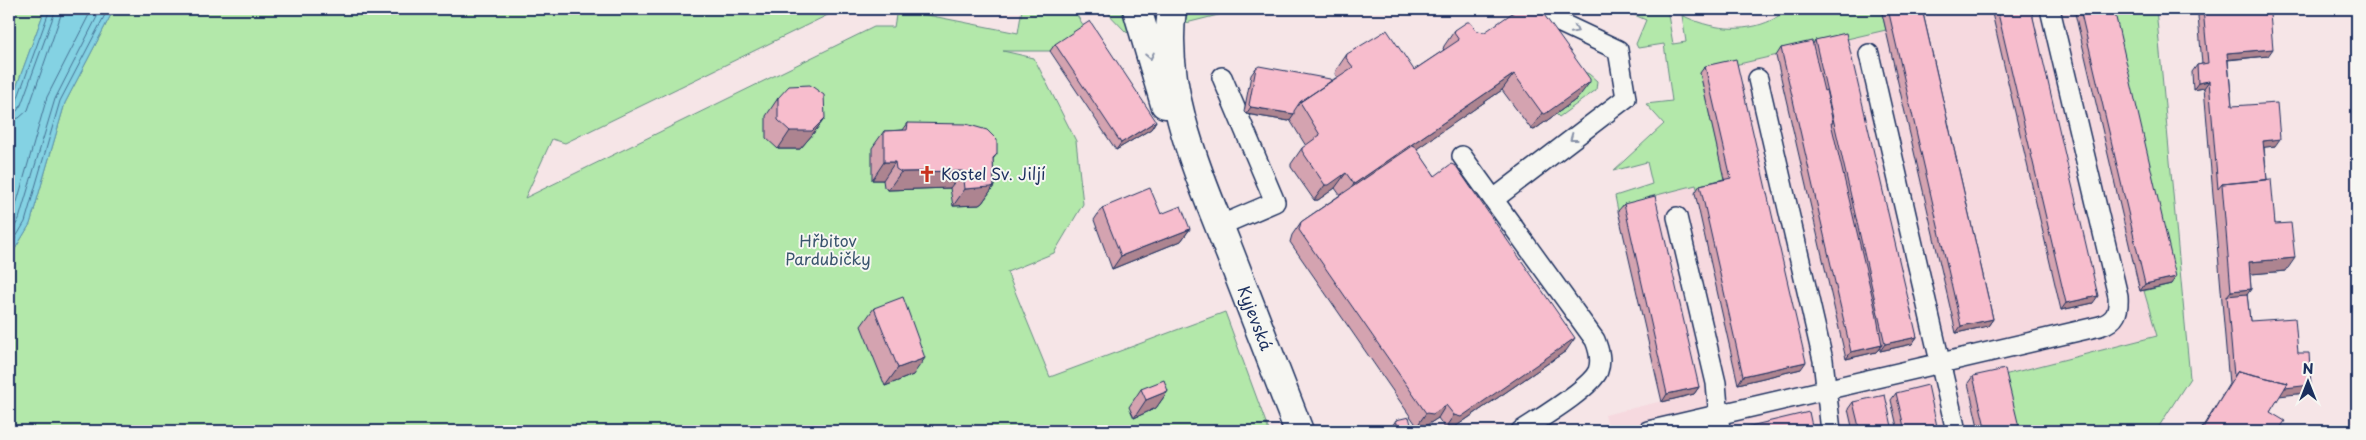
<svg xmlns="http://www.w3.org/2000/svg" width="2366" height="440" viewBox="0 0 2366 440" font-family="'Playpen Sans',sans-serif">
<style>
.built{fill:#f6d9df}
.green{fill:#b3e8aa;stroke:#678c84}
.water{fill:#84d2e3;stroke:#5a91ae}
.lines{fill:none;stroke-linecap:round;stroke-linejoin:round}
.shore{stroke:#457093;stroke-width:1}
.service-casing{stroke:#1b2f5e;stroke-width:22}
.tertiary-casing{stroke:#1b2f5e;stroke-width:31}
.service{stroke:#f6f6f2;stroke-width:19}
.tertiary{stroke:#f6f6f2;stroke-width:28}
.wall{fill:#d4a3b0;stroke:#1b2f5e}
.shaded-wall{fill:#ad8490;stroke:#1b2f5e}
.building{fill:#f7bdcd;stroke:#1b2f5e}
.oneway{stroke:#8892a8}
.labels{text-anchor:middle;stroke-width:4;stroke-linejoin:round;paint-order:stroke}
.poi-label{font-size:16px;fill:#1b2f5e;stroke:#f6f6f2;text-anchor:start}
.park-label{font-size:16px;fill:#39546d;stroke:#f6f6f2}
.street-label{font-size:16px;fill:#1b2f5e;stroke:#f6f6f2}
</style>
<rect width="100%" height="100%" fill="#f6e5e7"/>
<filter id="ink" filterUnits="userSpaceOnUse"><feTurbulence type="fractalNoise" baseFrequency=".02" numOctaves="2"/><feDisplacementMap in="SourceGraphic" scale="10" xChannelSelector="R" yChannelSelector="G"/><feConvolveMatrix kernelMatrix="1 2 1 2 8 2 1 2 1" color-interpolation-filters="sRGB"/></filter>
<g filter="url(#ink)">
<path class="built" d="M1881,9H2107L2171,284L2144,291L2157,336L2001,376L2013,431H1609L1605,415L1662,401L1618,211L1650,204L1649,197L1697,185L1698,192L1726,185L1700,73Z"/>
<path class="green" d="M9,9H45L9,107Z
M114,9H840L565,143L552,139L525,198L874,27H894L897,9L1018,33L1022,9H1073L1085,28L1050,51H1003L1034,58L1076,141L1083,204L1054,253L1007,272L1050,377L1225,312L1269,431H9V259L30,224L65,103Z
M1104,9H1122L1132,34L1126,32Z
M1192,9H1242L1182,24Z
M1621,9H1667L1673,44L1686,42L1682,15C1709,29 1743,34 1772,20C1778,17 1784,10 1792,9C1821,6 1852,9 1881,9L1886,30L1700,73L1726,185L1698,192L1696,185L1649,197L1650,203L1618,211L1615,196L1652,184L1647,162L1613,171L1664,124L1646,104L1672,101L1664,44L1638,48L1636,44L1646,20Z
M2107,9H2156L2190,378L2156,431H2013L2000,376L2157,336L2144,291L2171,284Z
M1553,59L1589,74L1597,81L1596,90L1559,117L1556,114L1578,98L1579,95Z"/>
<path class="water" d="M45,9H114L65,103L30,224L9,259V107Z"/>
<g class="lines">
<path class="shore" d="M9,106L16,103L50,9
M9,113L17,111L21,105L56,9
M9,120L19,118L28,110L63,9
M9,222L13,216L47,97L92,9
M9,237L19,219L55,99L101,9
M9,249L25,222L60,101L108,9"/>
<g class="service-casing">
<path id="service" d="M1869,54L1956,431
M1758,79L1823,360L1831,431
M1462,156L1595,340C1599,350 1602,360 1598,371C1590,389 1539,419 1521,431
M1494,199L1626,98L1618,50L1531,9
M1677,217L1716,383L1720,431
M1219,226L1275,202L1222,77
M1648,431L2100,326C2116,321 2119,312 2118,296L2050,9"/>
</g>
<g class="tertiary-casing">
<path id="tertiary" d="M1137,9L1165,104
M1172,9C1160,94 1203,183 1233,261C1255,318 1277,375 1299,431"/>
</g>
<use href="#service" class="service"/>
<use href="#tertiary" class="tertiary"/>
</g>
<path class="wall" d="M1881,9H1922L1993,319L1988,326L1956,333Z
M1991,9H2031L2093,303L2061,310Z
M2074,9H2114L2171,284L2140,291Z
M2203,9L2268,56L2228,60L2232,106L2275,146L2264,147L2267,180L2275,224L2286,271L2250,274L2251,289L2247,294L2250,321L2298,353L2306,393L2280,395L2270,412L2278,431H2200L2229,384L2204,88L2193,90L2192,72L2197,65L2202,64L2198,16Z
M1455,30L1477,31L1578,98L1534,130L1531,129L1502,90L1416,149L1435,176L1566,351L1452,429L1445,428L1438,418L1424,427L1417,426L1290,242L1292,235L1301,222L1340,195L1335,188L1318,200H1314L1291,167V164L1302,148L1306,146L1290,120L1289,121L1246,114L1244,112L1251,75L1256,68L1331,81L1337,77L1335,74L1336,70L1347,54L1414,70L1444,50L1443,49L1444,46Z
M1815,40L1917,337L1912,344L1880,351V348L1876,352L1846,359L1776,56L1781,48L1813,44Z
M1055,44L1156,121L1151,129L1116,150L1050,51Z
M1705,66L1801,369L1738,384L1695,193L1700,185L1724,179L1700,73Z
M778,98L825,118L812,135L800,149H778L766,138V116Z
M908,123L997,154L993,159L994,186L982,203L979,205L953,206L950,188L888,190L884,187L883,180H872V148L884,131L903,130Z
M1624,204L1699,387L1694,394L1662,402L1618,211Z
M1102,208L1161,214L1190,229L1181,241L1112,269L1094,220Z
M874,308L913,375L885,386L861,326Z
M1973,376L2020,431H1979L1968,383Z
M1141,389L1168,391L1156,408L1134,418L1129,407Z
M1896,393L1938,431H1898L1891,400Z
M1853,402L1893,431H1853L1848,409Z
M1396,420L1413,431H1389Z"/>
<path class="shaded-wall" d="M2273,49L2268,56L2222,60L2227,53Z
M1514,74L1502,90L1343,200L1354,184Z
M2209,81L2204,88L2193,90L2198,83Z
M1590,82L1578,98L1534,130L1531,129L1542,113Z
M1251,107L1294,114L1289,121L1246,114Z
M825,118L812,135L800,149H778L790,131Z
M1156,121L1151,129L1116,150L1121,143Z
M2280,139L2275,146L2258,148L2263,141Z
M884,162H895L883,180H872Z
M963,171L950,188L888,190L901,172Z
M1346,173L1335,188L1318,200H1314L1325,185Z
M994,186L982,203L979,205L953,206L965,189Z
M1190,229L1181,241L1112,269L1121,256Z
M2295,258L2286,271L2240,275L2249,262Z
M2176,277L2171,284L2140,291L2145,284Z
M2251,289L2242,302L2227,296L2231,291Z
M2098,296L2093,303L2061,310L2066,303Z
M1993,319L1988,326L1956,333L1961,326Z
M1917,337L1912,344L1880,351L1885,344Z
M1575,338L1566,351L1452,429L1445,428L1454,415Z
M1882,345L1876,352L1846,359L1851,352Z
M925,358L913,375L885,386L898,368Z
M1806,362L1801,369L1738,384L1743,376Z
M2230,384L2311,385L2306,393L2279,396Z
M1699,387L1694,394L1662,402L1667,394Z
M1168,391L1156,408L1134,418L1146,400Z
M1446,405L1438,418L1424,427L1417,426L1426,413Z"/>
<path class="building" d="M1518,9H1540L1590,79V82L1545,114L1542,113L1514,74L1354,184L1346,173L1329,185H1325L1302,151V148L1320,135L1300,102L1353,67L1346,58L1347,54L1387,30L1414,70L1459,40L1454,33L1455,30L1467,22H1470L1477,31L1485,32Z
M1888,9H1922L1993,319L1961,326Z
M1997,9H2031L2098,296L2066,303Z
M2080,9H2114L2176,277L2145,284Z
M2203,9H2264V14H2270L2273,49L2227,53L2232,106L2277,103L2280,139L2263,141L2267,180L2222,184L2218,189L2209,81L2198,83L2197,65L2208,63Z
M1090,21L1156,121L1121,143L1055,44Z
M1846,33L1917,337L1885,344L1815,40Z
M1812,41L1824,91L1826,90L1833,123H1831L1876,312L1882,345L1851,352L1781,48Z
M1736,59L1806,362L1743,376L1700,185L1731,178L1705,66Z
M1259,66L1330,79L1331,81L1300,102L1294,111V114L1251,107L1249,105L1256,68Z
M810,85L824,95L825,118L812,131H790L778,120V98L789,86Z
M908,123L966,124L987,130L997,140V154L993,158L994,186L991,187L965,189L963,171L901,172L896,169L895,162H884V131L907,130Z
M1414,145L1435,176L1451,164L1456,166L1575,338L1461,417L1454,415L1446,405L1433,414L1426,413L1299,230L1301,222Z
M2271,179L2275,224L2291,223L2295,258L2249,262L2251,289L2231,291L2222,184Z
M1150,188L1161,214L1181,206L1190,229L1121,256L1102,208Z
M1655,196L1699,387L1667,394L1624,204Z
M2247,294L2250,321L2295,318L2298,353H2309L2311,385L2285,388L2288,383L2238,371L2234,376L2227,296Z
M903,297L925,358L898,368L874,308Z
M2005,369L2020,431H1986L1973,376Z
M2238,371L2288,383L2270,412L2285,421L2278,431H2232L2227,428L2225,431H2201Z
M1164,380L1168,391L1146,400L1141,389Z
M1928,385L1938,431H1905L1896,393Z
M1885,395L1893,431H1860L1853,402Z
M1809,412L1813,431H1747L1746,427Z
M1409,417L1413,431H1399L1396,420Z"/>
<defs><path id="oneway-chevron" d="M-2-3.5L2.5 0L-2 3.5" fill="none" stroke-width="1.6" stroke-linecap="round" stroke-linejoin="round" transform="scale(1.25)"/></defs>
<g class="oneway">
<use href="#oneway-chevron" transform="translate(1575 30) rotate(26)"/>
<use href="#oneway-chevron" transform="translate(1150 56) rotate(78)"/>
<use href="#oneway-chevron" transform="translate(1573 138) rotate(143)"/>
</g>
</g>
<defs>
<g id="church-bare" transform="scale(1.35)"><path d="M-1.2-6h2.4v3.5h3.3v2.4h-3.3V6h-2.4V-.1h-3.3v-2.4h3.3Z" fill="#c8321e" stroke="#f6f6f2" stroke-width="2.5" paint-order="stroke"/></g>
</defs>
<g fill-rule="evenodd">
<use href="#church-bare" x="927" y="174"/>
</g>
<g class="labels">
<g class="poi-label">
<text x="941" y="180">Kostel Sv. Jiljí</text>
</g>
<g class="park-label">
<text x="828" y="247">Hřbitov<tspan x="828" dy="18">Pardubičky</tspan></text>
</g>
<g class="street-label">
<text transform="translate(1255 318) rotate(69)" y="6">Kyjevská</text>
</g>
</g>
<rect width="2366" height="440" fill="none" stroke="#f6f6f2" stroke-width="30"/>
<rect x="15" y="15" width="2336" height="410" fill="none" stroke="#1b2f5e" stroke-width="2" filter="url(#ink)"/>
<g transform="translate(2308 382)" stroke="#f6f6f2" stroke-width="4" paint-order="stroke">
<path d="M0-4L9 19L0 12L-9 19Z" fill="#1b2f5e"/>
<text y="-8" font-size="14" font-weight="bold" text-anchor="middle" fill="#1b2f5e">N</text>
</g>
</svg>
